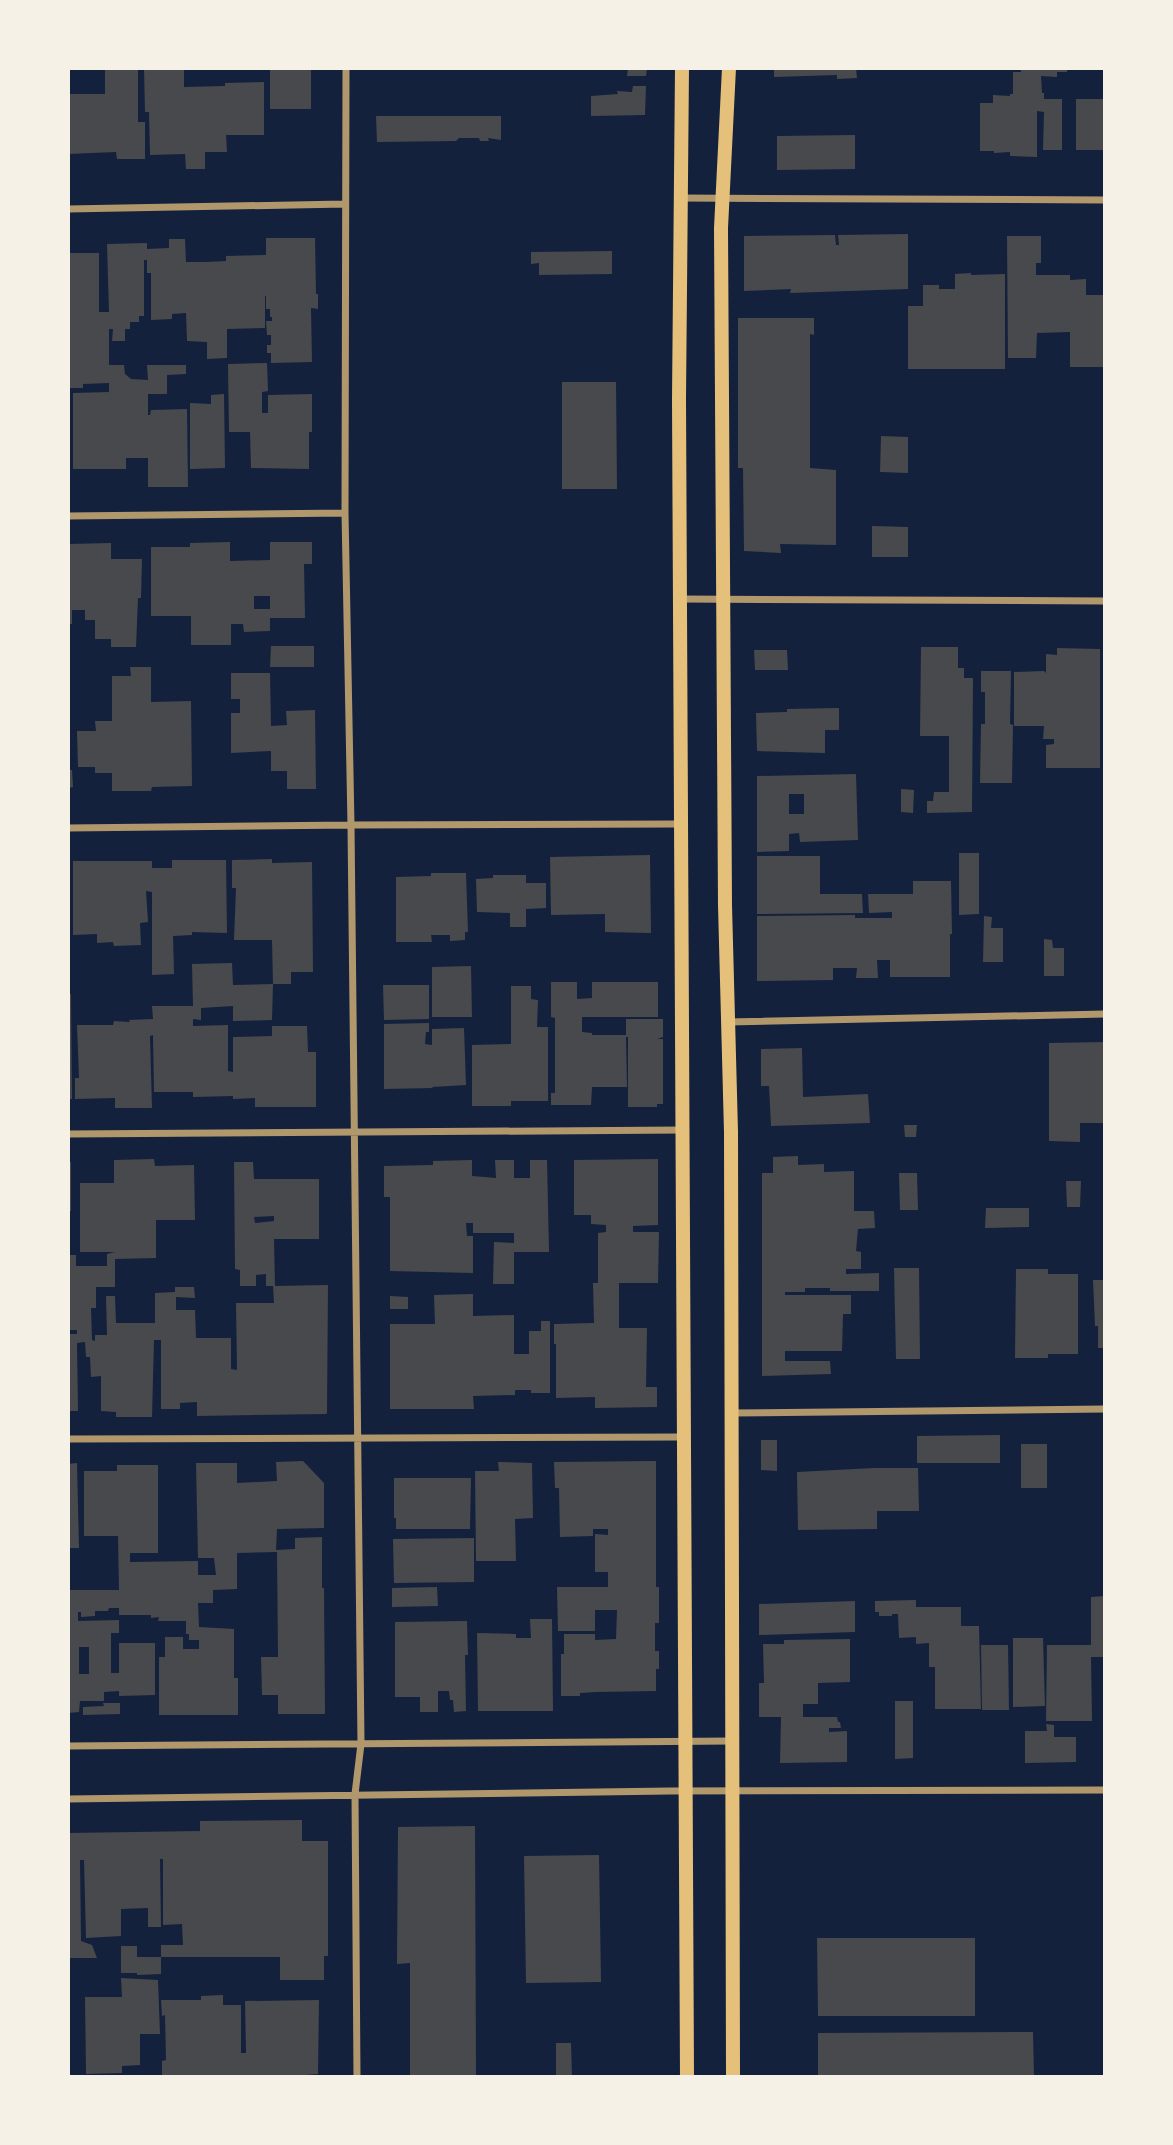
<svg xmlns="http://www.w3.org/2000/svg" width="1173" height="2145" viewBox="0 0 1173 2145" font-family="'Archivo Narrow',sans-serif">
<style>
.building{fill:#48494c;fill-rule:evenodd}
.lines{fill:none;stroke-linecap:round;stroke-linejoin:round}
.minor{stroke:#b1986c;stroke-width:7}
.secondary{stroke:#e5c07b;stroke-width:14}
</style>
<rect width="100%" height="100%" fill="#14213d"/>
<path class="building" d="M144,68H184V87L225,86V83L264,82V135H226L227,152H205V169H186L185,154L150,155L149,112H145Z
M270,68H311V109H270Z
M628,68H647L646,76H627Z
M774,68H856L857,78L837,79V75L774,77Z
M1021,68H1067V72H1057V77L1041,76L1042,93H1044V99H1062V150H1043L1044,112L1037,111V157L1010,156V152L994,153V151H980V103H993V95L1010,96V94H1013V72H1021Z
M138,69V122H145V159H117L116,152L68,154V94H105V70Z
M633,86H646L645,115L591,116V96L618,94L617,91L632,92Z
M1076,99H1105V150H1076Z
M376,116H501V140L488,138L489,141H480L479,138H459L456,141L377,142Z
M855,135V169L777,170V136Z
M908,234V289L790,293L791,289L744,291V236L835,235L836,245H839L838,235Z
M1007,236H1041V263H1036V275H1070V280L1086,279V295H1105V367H1070V332L1037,333L1036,358H1008Z
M266,238H315L316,294H318V309L311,308L312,362L271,363V353H267V345H271V335H267L266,321H272V317H270V309H266V296H265V328L227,329V358L207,359V342L187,341L186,313L172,314V319L151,320V273H147V260H144V316H139V322H130V329H125V341H112L113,329H109V365H124L125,374L131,379L148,380L147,365H186V374L167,375V394H148V415H150L151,410L187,409L188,487H148V458H126V469H73V393L109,392V383L83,384V388H69L68,253H99V312H109L107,244L147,243V249L169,248V239H185L186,262H206L226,261V256L266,255Z
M612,251V274L539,275V263L531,264V252Z
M971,273V275L1005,274V369H908V306H923V285H939V289H955V274Z
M738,318H814V335L810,334V468L836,470V545L780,544L781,553L744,551L743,468H738Z
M267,363L268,391L262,392V413H268V395L312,394V432H309V469L251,468L250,432H229L228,364Z
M562,382H616L617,489H562Z
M224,394L225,468L190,469V403L211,404V395Z
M881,436L908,437V473L880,472Z
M872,526L908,527V557H872Z
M230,542V561L270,560V542H312V564H304L305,618H270V631L244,632L243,624H231V645H191V616H151V547H190V543ZM254,596H270V609H254Z
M111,543V559H142L141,598H138L136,647H111V639H95V620H85V610H72V624H68V544Z
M271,646H314V667H270Z
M921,647H958V668H964V678H973L972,812L927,813V801H933L934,792H949V736H920Z
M1057,648L1100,649V768H1046V745L1054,744V739H1043L1044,726H1014V672L1044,671L1046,673V654L1057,655Z
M754,650H787L788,670H755Z
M130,667H151V702L191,701L192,786L152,787L151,791H112V773H95V767H78L77,731H96L95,721H112V676H131Z
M981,671H1011L1010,724L1013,725L1012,783H980L981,724H985V692H981Z
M231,673H270L271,726L287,725L286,711L315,710L316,789H287V771H271V751L231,753V713H240V699H231Z
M839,708V730H825V753L757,751L756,713L787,712V709Z
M68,770H72L73,787L68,788Z
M856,774L858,840L800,842L799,833L789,834V851L757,852V776ZM789,794H804V814H789Z
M901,789L914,790L913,813L901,812Z
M959,853H979V914L959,915Z
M650,855L651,933L605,932V914L551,915L550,857Z
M757,856H820V894H862L863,913L757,914Z
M272,859V863L312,862L313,972H291V984H273L272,940H234L236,888H232V860Z
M172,860H226L227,933L192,932V935L173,936L174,974L152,975V892L146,891L148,922L140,923L141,945L114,946L113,942L97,943V934L73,935V861H152V868H172Z
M431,873H466L468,932H465V940L450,941V935H431L432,942H396V877L431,876Z
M493,875H526V883H546V908L526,909V927H510V913L477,912L476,879L493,878Z
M913,881H951L952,934H950V977H890V960H877L878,978H856L857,968H833V980L757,981V916L855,915V918H892V912L869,913L868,894H913Z
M984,916L992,917L991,928H1003V962H983Z
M1044,939L1052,940L1053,948H1064V976H1044Z
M232,963L233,985L273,984L272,1020L233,1021V1006L201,1008V1020L193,1019V1026L228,1025V1071L233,1072V1037L272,1036V1026H307L308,1052H316V1107H255V1098L233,1099V1096L193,1097V1092H154L153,1035L150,1036L152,1108H115V1098L75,1099V1078H79L77,1025H113L114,1021L130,1022L129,1020L153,1019L152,1006H193L192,964Z
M471,966L472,1017H432V967Z
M551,982H577V999L592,998V982H658V1017H582V1032L592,1033V1035H626V1019H663V1037L657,1039H663V1104H657V1107H628V1037H626L627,1087H592L591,1105H551V1093H555V1018L551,1017Z
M383,985H429V1019L384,1020Z
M511,986H531V999L538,1000L537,1027H548V1101H511V1106H472V1045L511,1044Z
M68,994H71L72,1099H68Z
M429,1023V1032H426L425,1044L432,1045V1029L464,1028L466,1085L432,1087L433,1088L384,1089V1024Z
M1105,1042V1123H1080V1142L1049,1141V1043Z
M802,1048L803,1097L868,1094L870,1123L771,1126L769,1086H761V1049Z
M904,1125H917L916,1137H905Z
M798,1156V1165L824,1164V1172L854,1171V1211H874L875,1228L858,1229L856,1251L861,1252V1269H846V1274L879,1273V1291H830V1288H805V1292H785V1295H851V1314H843L842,1351H785V1361H830L831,1374L762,1376V1173H773V1157Z
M154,1159L155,1166L194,1165L195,1220H156V1258L115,1259V1287H96V1308H91L92,1340L95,1341V1335H107L106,1296H115L116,1323H155V1293L175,1292V1287H194L195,1298L176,1297V1310H195L196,1338H231V1369L237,1370L236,1303H274L273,1286H266V1274L256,1275V1286H240V1270L235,1269L234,1162H253L254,1179H319V1239H274L275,1286L328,1285L327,1413L326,1414L197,1416V1402L180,1403V1409H161V1340H154L152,1417H116V1412L101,1411V1376L91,1377L90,1357H86L85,1342L77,1343L78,1411H68V1334H77V1330H68V1255H76V1266H107V1254L115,1252H80V1183H114V1160ZM274,1216V1221L255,1223L254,1217Z
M658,1159V1225L633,1226V1232H659L658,1283H619V1328H647L646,1387H657V1407L595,1408V1397L556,1398V1344H554V1324L594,1323L593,1283H598V1233L606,1232V1225L591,1224V1215H574V1160Z
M472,1160V1176L496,1178L495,1160H514V1178H530V1160H547L549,1252H514V1284H493L494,1242L514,1243V1233H473V1223H466L467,1236H473V1273L390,1271V1197H384V1166L433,1165V1161Z
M68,1162H71V1211H68Z
M899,1173H917L918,1210H900Z
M1066,1181H1081L1080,1207H1067Z
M986,1208H1029V1227L985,1228Z
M894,1268H919L920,1359H896Z
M1016,1269H1048V1274H1078V1354H1048V1358H1015Z
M1093,1280H1105V1348H1098V1326H1095Z
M473,1294V1316L514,1315V1354H529V1331H541V1321H550V1393H531V1390H515V1395L473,1396L474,1409H390V1324H435L434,1295Z
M390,1296L408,1297V1309H390Z
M1000,1435V1463H917V1436Z
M761,1440H777V1471L761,1470Z
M1021,1444H1047V1488H1021Z
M303,1461L324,1483V1528L277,1529L276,1550L295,1549V1538L322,1537V1588H324L325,1714H278V1695H262L261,1657H278L277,1552L237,1553V1589L213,1590V1603H198L199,1627L234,1629V1678H238V1715H159V1657H165V1637H183V1649H199V1640H189V1634H186V1621H158L159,1617L151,1618V1615H119V1608H109L108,1611H95V1616L81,1617V1612H78V1621L119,1620V1633H111V1673H119V1643H155V1695L119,1696V1691L104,1692V1701H80L79,1712L68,1713V1590H119L118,1536H84V1471H117V1465H158V1553H130V1562L198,1561V1575H216L214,1558H198L196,1463H237V1483L277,1481L276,1462ZM79,1647H89V1674H79Z
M656,1461V1587H659V1623H655V1651H659V1669H656V1691L596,1692L580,1693V1696H561V1654H564V1634H595V1640L616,1639L617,1610H595V1631H558L557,1587H608V1572H595V1534L608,1535V1529H593V1536L560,1537L559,1488H555L554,1462Z
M498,1462L532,1463L533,1518L515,1519L516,1561H476L475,1471H499Z
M77,1463L79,1548H68V1464Z
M874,1468H918L919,1511H877V1529L798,1530L797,1472Z
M394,1478H471L470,1529H396V1518H394Z
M474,1538V1582L394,1583L393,1539Z
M437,1587L438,1606L392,1607V1588Z
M1105,1596V1657H1091L1092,1721H1046L1047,1645H1091V1597Z
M916,1600V1607H961V1626H979L981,1709H935V1667H929V1643L916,1644V1637L899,1638L898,1614H892V1616H879V1612H875V1601Z
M855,1601V1632L759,1635V1604Z
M530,1619H552L553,1711H478L477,1633L516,1634V1638H531Z
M467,1621L468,1655H465L466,1711L454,1712L453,1700H450L449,1691H438V1712H420V1697H395V1622Z
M1013,1638H1043L1045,1706L1013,1707Z
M850,1639V1682L818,1683V1704H803V1717H837L838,1722H840L841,1728H829V1732L847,1731V1762L780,1763L781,1717H759V1683H764L763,1644H784V1640Z
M981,1645H1008L1009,1710H982Z
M895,1701H913V1758L895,1759Z
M103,1703H120V1714L83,1715V1707L104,1706Z
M1046,1724L1054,1725V1737H1076V1762L1025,1763V1731H1047Z
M302,1820V1841H328V1956H324V1980H280V1957H161V1945H183L182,1924L163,1925V1859H160L161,1927H148V1908L121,1909V1936L86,1938L84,1860H80L81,1941L92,1945L97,1958H68V1833L200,1831V1821Z
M475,1826L476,2077H410V1963L397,1964L398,1827Z
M599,1855L601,1982L526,1983L524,1856Z
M817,1938H975V2016H818Z
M121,1946H137V1957H161V1974L137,1975V1973H121Z
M121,1978L158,1980L160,2034H140V2065L122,2066V2073L86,2074L85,1997H122Z
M223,1995V2005H241V2053H246L245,2001L319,2000L318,2074L281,2077H162V2061L166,2060L165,2015L162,2016L161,2000H201V1996Z
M1033,2032L1034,2077H818V2033Z
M556,2043H571L572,2077H556Z"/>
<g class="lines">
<path class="minor" d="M346,68L345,513L351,825L361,1744L355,1794L357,2077
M679,198L1105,200
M68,209L345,204
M68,516L345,513
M680,599L1105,601
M68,828L351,825L681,824
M728,1022L1105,1014
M68,1134L682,1130
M732,1413L1105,1409
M68,1439L683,1437
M68,1746L732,1741
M68,1799L670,1791L1105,1790"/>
<path class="secondary" d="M682,68L679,399L687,2077
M729,68L721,228L725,905L731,1132L733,2077"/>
</g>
<rect width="1173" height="2145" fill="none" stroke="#f6f1e7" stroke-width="140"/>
</svg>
